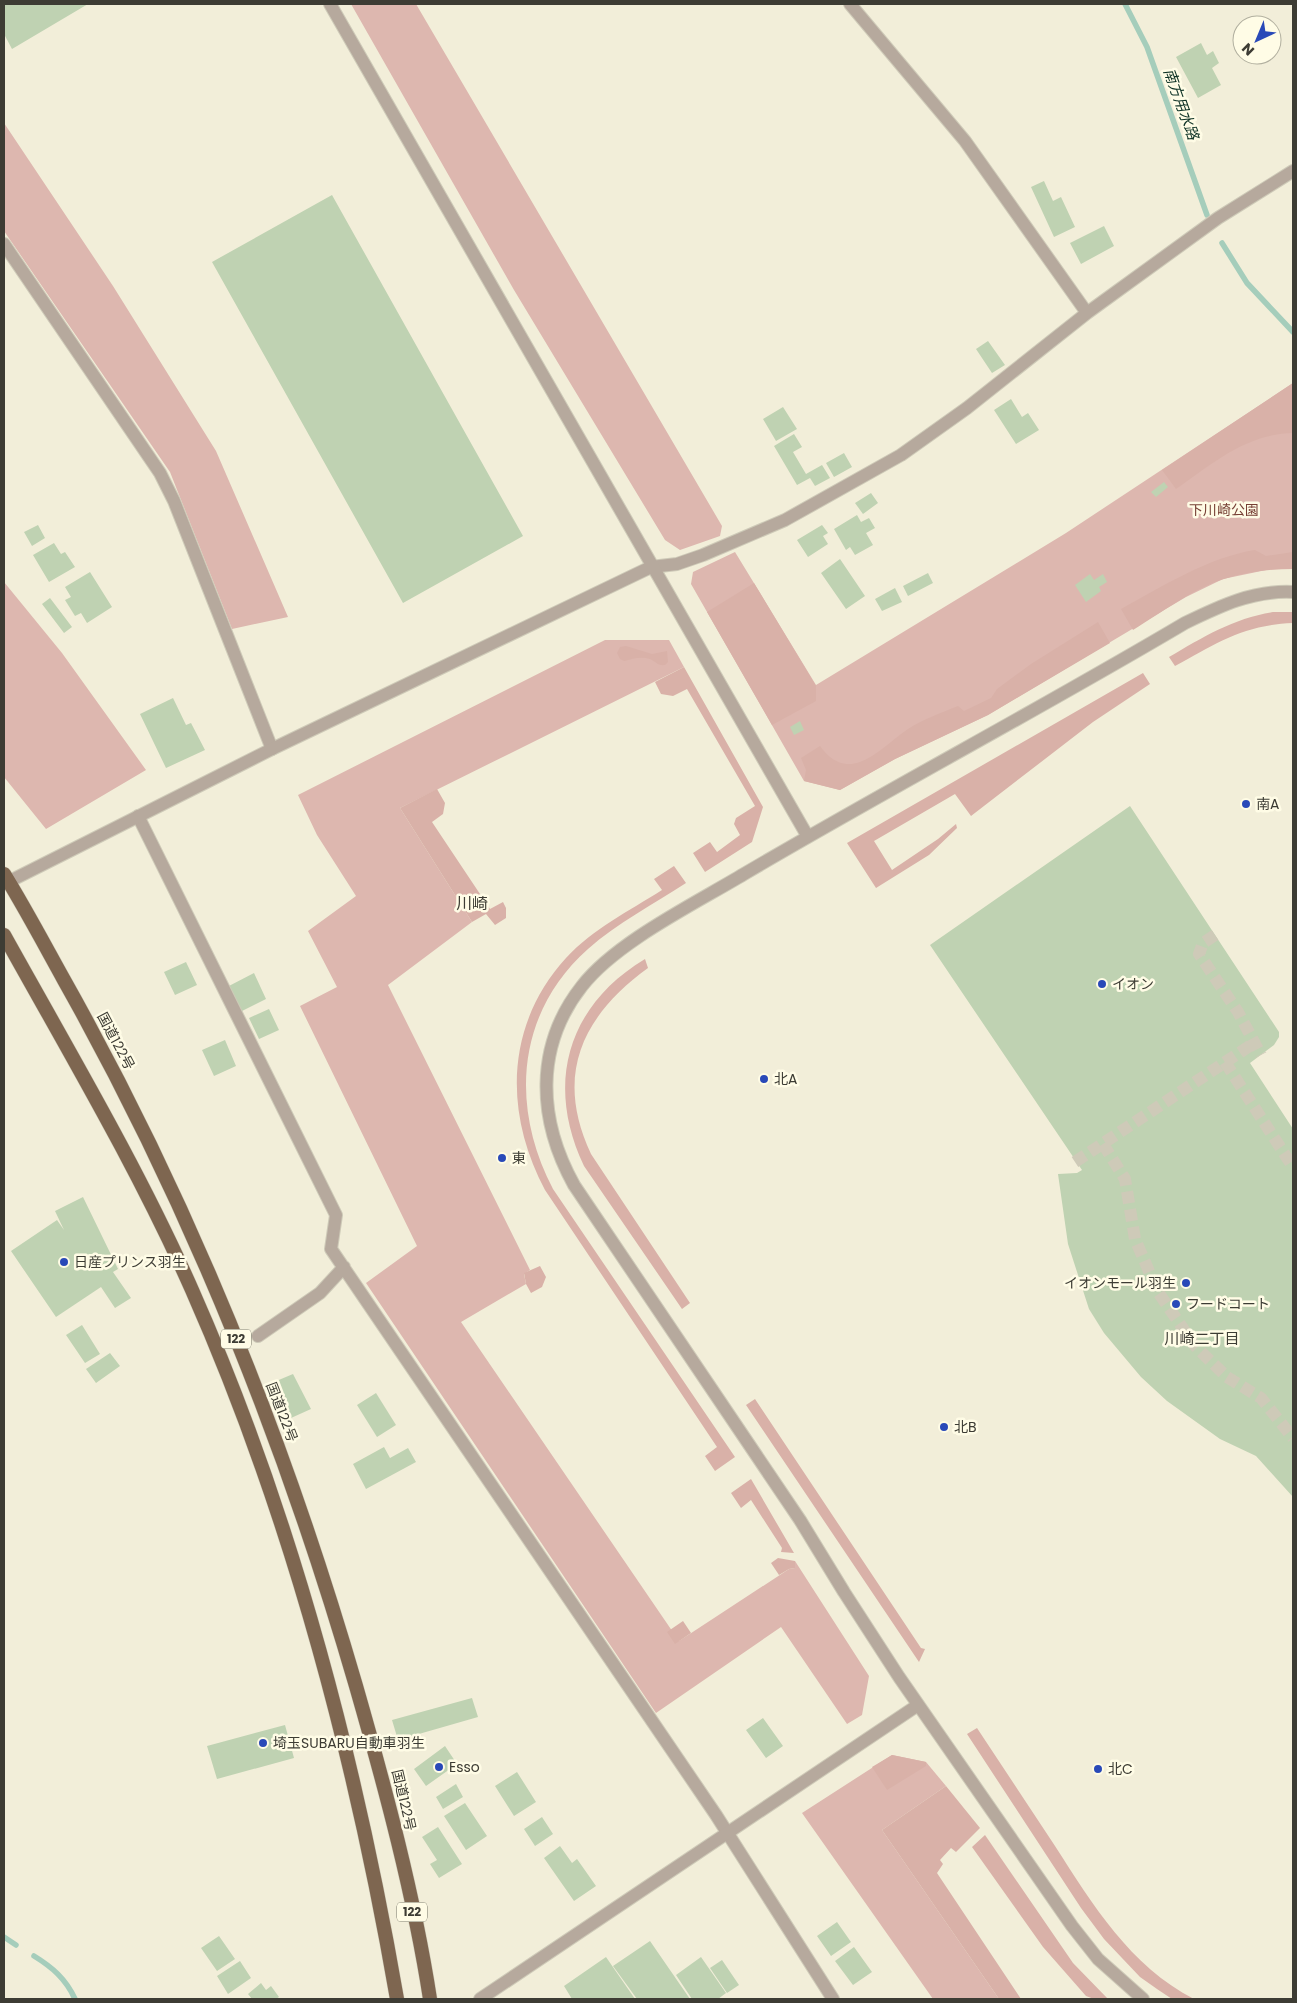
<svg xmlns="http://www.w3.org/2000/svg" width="1297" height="2003" viewBox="0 0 1297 2003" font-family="Poppins,'Noto Sans JP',sans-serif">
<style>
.green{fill:#ddb7af}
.forest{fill:#d9b1a8}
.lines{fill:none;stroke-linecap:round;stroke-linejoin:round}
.stream{stroke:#a5cdbb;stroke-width:5.5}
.building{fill:#bfd2b2}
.pedestrian-tunnel{stroke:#cecab8;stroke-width:12;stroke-dasharray:12 6;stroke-linecap:butt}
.minor-casing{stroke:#cecab8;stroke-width:14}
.tertiary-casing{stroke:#cecab8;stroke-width:14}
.trunk-casing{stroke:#cecab8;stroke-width:15}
.minor{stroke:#b6a99d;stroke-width:12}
.tertiary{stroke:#b6a99d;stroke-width:12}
.trunk{stroke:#7e6650;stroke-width:14}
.poi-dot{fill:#2949b8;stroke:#fffce6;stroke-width:2}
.labels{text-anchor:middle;stroke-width:5;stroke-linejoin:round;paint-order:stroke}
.shield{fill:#fffce6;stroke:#777669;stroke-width:1}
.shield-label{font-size:12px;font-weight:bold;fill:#3d3c34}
.park-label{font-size:14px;fill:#763f34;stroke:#fffce6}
.poi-label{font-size:14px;fill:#3d3c34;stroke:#fffce6;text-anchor:start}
.street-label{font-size:14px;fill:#3d3c34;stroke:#fffce6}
.water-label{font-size:15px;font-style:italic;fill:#0d3124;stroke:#fffce6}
.neighbourhood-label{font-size:15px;fill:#3d3c34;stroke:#fffce6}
.quarter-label{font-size:16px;fill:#3d3c34;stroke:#fffce6}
</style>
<rect width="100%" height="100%" fill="#f2eed9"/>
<path class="green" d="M351,4H416L722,526L720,536L680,550L665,540L514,290Z
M4,123L113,286L216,451L288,617L232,629L170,472L4,231Z
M1293,383V569H1271L1223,579L1186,597L988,715L895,759L840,790L804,781L691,584L693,572L735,552L816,685L1066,533Z
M4,582L62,653L146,770L46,829L4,777Z
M605,640H669L684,667L400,808L472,922L388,985L530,1270L524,1274L526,1284L461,1322L679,1641L789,1569L795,1568V1561L869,1676L862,1715L847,1724L781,1627L656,1713L366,1283L417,1246L300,1006L337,987L308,931L356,896L317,835L298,795Z
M892,1755L926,1762L946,1786L882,1830L999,1999H933L802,1813Z"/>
<path class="forest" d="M1293,383V433C1246,434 1213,463 1176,489L1162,470Z
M1255,550L1266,556L1293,552V569C1270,569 1246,572 1224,579C1192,589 1161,613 1133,630L1121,609C1161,587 1209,557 1255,550Z
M754,583L816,686V701L772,725L707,612Z
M1273,612H1293V623C1243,625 1217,643 1175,666L1169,657C1203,637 1234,618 1273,612Z
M1098,622L1110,643L988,715L895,759L840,790L804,781L806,770L801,758L820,746C850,787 880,748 908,729C923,719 941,713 958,706L964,711L991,698L997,689L1031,664Z
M626,646L652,654L667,651L668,662L665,665C658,666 656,662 650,659C641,656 632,659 624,661L620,659L617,653L620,647Z
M684,667L763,807L752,842L705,872L693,853L710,842L717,852L740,835L734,824L736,818L755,806L687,689L673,696L661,694L655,682Z
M1143,673L1150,684L1093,722L971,816L955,794L874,841L892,870L938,839L956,824L957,828L929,855L876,888L847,843Z
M437,789L445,803L443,814L432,822L490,909L503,902L506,908V918L495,925L486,914L472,922L400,808Z
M674,866L686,883C654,904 617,923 588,949C516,1013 510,1107 553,1189L735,1457L715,1471L705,1456L717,1447L545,1190C504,1113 505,1025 566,958C593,929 629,911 662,890L654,879Z
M645,959L648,968C582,1016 554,1075 591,1154L690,1303L682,1309L584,1166C545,1084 567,1006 645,959Z
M540,1266L546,1277L542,1287L531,1293L526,1284L524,1273Z
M755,1399L921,1648L925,1649L919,1662L746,1405Z
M751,1479L794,1553L781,1552L782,1548L751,1500L741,1508L731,1493Z
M778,1558L795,1561V1568L789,1569L779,1575L771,1563Z
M683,1621L691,1633L675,1644L667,1632Z
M977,1728C1003,1767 1029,1807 1055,1846C1093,1905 1130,1966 1194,1999H1172L1157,1989L1140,1977L1104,1939L1081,1908L967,1734Z
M892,1755L926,1762V1766L887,1790L872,1767Z
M946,1786L980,1828L956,1852L951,1848L940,1860L943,1864L937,1873L1021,1999H999L882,1830Z
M985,1835L1073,1963L1108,1999H1094L1086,1996L1043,1947L972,1847Z"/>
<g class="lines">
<path class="stream" d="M1125,4L1147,47L1207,215
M1222,243L1247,283L1293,332
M4,1937L16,1945
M34,1956C52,1967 66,1979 75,1999"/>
</g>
<path class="building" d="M4,4H88L12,49L4,34Z
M1201,43L1207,55L1213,51L1219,63L1212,68L1221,85L1198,98L1176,57Z
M1044,181L1053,201L1061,197L1075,227L1054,237L1031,187Z
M332,195L523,536L403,603L212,262Z
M1104,226L1114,246L1081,264L1070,243Z
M988,341L1005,365L992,373L976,349Z
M1011,399L1022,417L1028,413L1039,430L1016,444L994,410Z
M783,407L797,429L776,441L763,419Z
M794,434L802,447L793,452L806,474L822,465L830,478L815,486L810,478L797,485L774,446Z
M844,453L852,467L834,477L826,463Z
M1164,482L1168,487L1156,497L1151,492Z
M871,493L878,503L863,514L855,503Z
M857,515L861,522L869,518L875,528L866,533L873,545L855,555L850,547L846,550L834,529Z
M38,525L45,538L32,546L24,532Z
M822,525L828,533L823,536L828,544L808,557L797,540Z
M54,543L61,554L65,552L75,567L49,582L33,555Z
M840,559L865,596L846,609L821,573Z
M90,572L112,607L87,623L81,613L75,616L65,600L71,597L65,587Z
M928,573L933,583L908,596L903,586Z
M1090,574L1094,580L1103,574L1107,582L1099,587L1101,591L1086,602L1075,585Z
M895,588L902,602L882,611L875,599Z
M50,598L72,627L64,633L42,604Z
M173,698L186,725L191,723L205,750L166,768L140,714Z
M800,721L804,730L794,735L790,727Z
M1130,806L1279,1032V1037L1274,1045L1250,1063L1293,1129V1497L1256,1456L1220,1439L1167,1401L1141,1377L1104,1333L1089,1309L1068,1244L1058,1174L1077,1173L1082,1170L930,945Z
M186,962L197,985L175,995L164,972Z
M254,973L266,999L240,1012L227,987Z
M269,1009L279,1030L259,1039L249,1018Z
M225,1040L236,1066L214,1076L202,1050Z
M83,1197L118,1269L113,1272L131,1298L115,1308L101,1287L56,1317L11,1251L57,1220L64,1230L55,1211Z
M82,1325L100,1354L85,1363L66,1335Z
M110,1353L120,1366L96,1383L86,1369Z
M293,1374L311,1409L291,1418L274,1382Z
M376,1393L396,1425L377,1437L357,1405Z
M384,1447L390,1458L408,1448L416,1462L366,1489L353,1464Z
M472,1698L478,1717L398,1740L392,1720Z
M763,1718L783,1746L766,1758L746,1730Z
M285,1725L294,1758L217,1779L207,1746Z
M445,1746L457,1764L426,1786L414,1769Z
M517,1772L536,1802L514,1816L495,1786Z
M456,1784L463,1797L443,1809L436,1797Z
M465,1803L487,1836L466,1850L444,1816Z
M542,1817L553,1834L535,1846L524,1829Z
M438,1827L462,1864L439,1878L430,1864L437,1860L422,1837Z
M560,1846L572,1863L577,1859L596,1886L574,1901L544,1858Z
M837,1922L851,1942L831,1956L817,1936Z
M219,1936L235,1959L217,1971L201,1948Z
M650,1941L690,1999H637L613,1966Z
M854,1947L872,1972L853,1985L835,1961Z
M606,1957L635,1999H572L564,1986Z
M701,1957L726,1993L718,1999H692L676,1975Z
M722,1960L739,1985L727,1993L710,1968Z
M240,1961L251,1978L228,1994L217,1976Z
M261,1983L266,1990L271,1986L279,1997L276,1999H252L248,1994Z"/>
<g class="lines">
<path class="pedestrian-tunnel" d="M1215,935L1203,943L1199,954L1238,1012L1261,1055
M1225,1062L1293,1167
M1103,1144L1125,1179L1135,1239L1158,1292L1195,1346L1227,1377L1261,1398L1293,1438
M1075,1162L1254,1043"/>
<g class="minor-casing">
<path id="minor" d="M850,4L965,141L1087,313
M4,244L160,473L174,501L272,749
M651,567L677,564L703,555L785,520L901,455L967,408L1087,313L1218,218L1293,171
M138,816L336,1215L331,1249L716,1815L833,1999
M258,1336L320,1293L344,1267"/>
</g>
<g class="tertiary-casing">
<path id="tertiary" d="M330,4L808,837
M4,884L272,749L651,567
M480,1999L918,1705
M1143,1999L1098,1959L1072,1926L899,1677L844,1592L800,1520L574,1185C538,1120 534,1047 582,986C616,942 696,903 744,874C890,788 1040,709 1185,623C1220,606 1253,590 1293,592"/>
</g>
<g class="trunk-casing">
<path id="trunk" d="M4,874C25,908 44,944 64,980C189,1202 285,1441 356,1686C385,1787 414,1895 430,1999
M4,935C69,1052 138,1168 192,1290C292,1516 355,1756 397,1999"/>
</g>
<use href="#minor" class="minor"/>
<use href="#tertiary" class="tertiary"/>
<use href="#trunk" class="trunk"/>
</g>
<g class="poi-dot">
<circle cx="1246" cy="804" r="5"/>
<circle cx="1102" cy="984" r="5"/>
<circle cx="764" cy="1079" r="5"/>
<circle cx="502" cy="1158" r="5"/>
<circle cx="64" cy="1262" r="5"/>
<circle cx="1186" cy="1283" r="5"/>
<circle cx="1176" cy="1304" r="5"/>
<circle cx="944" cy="1427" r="5"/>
<circle cx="263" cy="1743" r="5"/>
<circle cx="439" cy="1767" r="5"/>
<circle cx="1098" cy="1769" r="5"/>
</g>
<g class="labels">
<g class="shield">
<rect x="221" y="1329.5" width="30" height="19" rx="4"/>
<rect x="397" y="1902.5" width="30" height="19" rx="4"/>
</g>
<g class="shield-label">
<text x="236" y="1343">122</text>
<text x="412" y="1916">122</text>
</g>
<g class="park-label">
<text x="1224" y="515">下川崎公園</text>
</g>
<g class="poi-label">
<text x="1256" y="809">南A</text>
<text x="1112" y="989">イオン</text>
<text x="774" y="1084">北A</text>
<text x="512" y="1163">東</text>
<text x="74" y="1267">日産プリンス羽生</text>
<text x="1176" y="1288" text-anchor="end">イオンモール羽生</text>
<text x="1186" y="1309">フードコート</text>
<text x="954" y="1432">北B</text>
<text x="273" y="1748">埼玉SUBARU自動車羽生</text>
<text x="449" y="1772">Esso</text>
<text x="1108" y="1774">北C</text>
</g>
<g class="street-label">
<text transform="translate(116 1041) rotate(62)" y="5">国道122号</text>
<text transform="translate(282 1412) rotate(69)" y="5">国道122号</text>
<text transform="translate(404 1800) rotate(77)" y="5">国道122号</text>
</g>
<g class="water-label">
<text transform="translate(1181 104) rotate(70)" y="5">南方用水路</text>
</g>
<g class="neighbourhood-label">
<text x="1202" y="1344">川崎二丁目</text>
</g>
<g class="quarter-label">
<text x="472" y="909">川崎</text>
</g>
</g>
<rect width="1297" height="2003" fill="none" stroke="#3d3c34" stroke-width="10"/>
<g transform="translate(1257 40) rotate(224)"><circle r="24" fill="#fffce6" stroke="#b1af9f"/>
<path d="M0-4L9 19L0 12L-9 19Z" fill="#2949b8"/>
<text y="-8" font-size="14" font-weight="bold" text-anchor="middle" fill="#3d3c34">N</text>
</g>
</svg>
